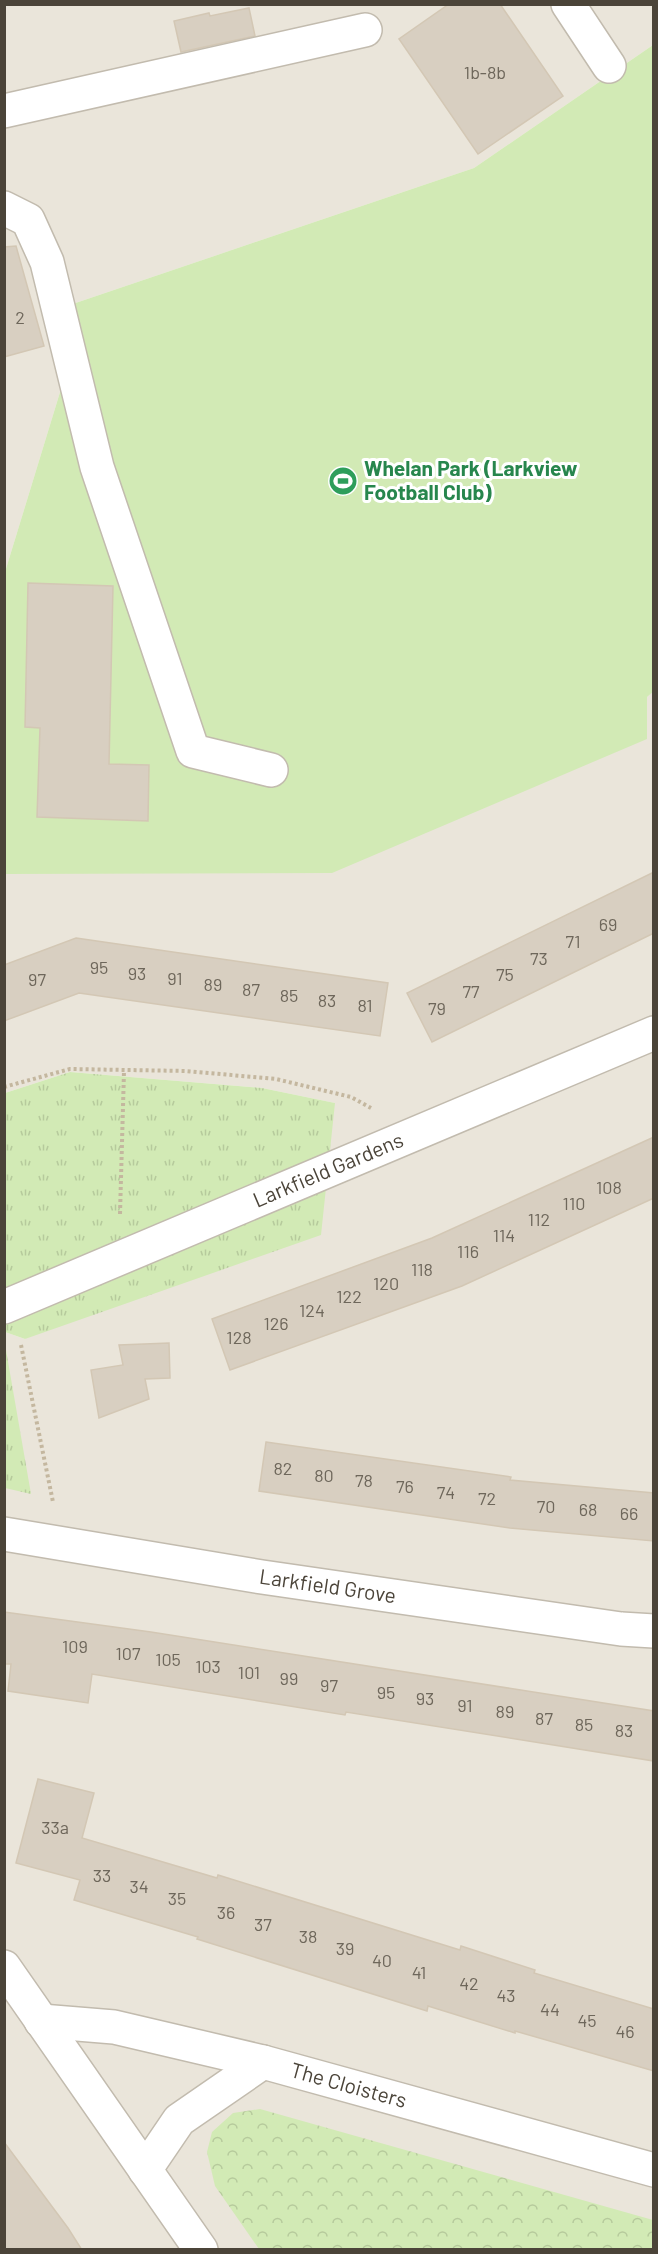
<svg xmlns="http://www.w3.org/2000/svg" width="658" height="2254" viewBox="0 0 658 2254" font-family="Barlow,sans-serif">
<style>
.residential{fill:#eae5da}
.grass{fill:url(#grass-tufts)}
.park{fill:url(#park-crowns)}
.garden{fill:#d2eab5}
.building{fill:#d8cfc1;stroke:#d3c7b4;stroke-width:1.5}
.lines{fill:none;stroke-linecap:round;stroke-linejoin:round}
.minor-casing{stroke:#c2bbae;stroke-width:36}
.path{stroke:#c4b79f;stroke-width:4;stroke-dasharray:3 3;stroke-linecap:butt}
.minor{stroke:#fff;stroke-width:33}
.labels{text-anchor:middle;stroke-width:6;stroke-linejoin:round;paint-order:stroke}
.number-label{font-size:18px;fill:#6e675b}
.leisure-label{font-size:21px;font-weight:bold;fill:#27864d;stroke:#fff;text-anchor:start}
.street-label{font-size:21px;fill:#4b4439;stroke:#fff}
</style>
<defs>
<pattern id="grass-tufts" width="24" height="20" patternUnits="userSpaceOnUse" patternTransform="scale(1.5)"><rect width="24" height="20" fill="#d2eab5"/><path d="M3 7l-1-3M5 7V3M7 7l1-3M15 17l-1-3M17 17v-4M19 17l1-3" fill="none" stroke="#b6ca9c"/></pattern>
<pattern id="park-crowns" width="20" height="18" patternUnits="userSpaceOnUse" patternTransform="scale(1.5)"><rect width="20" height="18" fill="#d2eab5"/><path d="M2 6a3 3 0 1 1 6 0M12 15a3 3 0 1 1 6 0" fill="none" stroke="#b6ca9c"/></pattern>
</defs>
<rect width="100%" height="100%" fill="#f6f3ec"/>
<path class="residential" d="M5,5H653V45L474,168L49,312L61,389L5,572Z
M653,691V2249H5V1332L25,1339L335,1103L262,1088L70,1072L5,1093L4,874L51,873L647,697Z"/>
<path class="grass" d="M70,1072L262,1088L335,1103L321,1235L25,1339L5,1332V1093Z
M6,1350L31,1494L5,1488L4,1351Z"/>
<path class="park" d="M260,2109L653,2220V2249H259L215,2186L207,2152L212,2132L233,2113Z"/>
<path class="garden" d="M653,45L654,691L647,697V739L332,873L5,874V572L61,389L49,312L474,168Z"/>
<path class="building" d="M449,4H500L563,96L478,154L399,39Z
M249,8L255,36L181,52L174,21L209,13L210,16Z
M16,246L44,346L4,357V247Z
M28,583L113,586L109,764L149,765L148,821L37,817L40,728L25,727Z
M654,872V933L432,1042L407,993Z
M76,938L388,983L380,1036L79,993L4,1021V965Z
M654,1137V1198L462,1286L230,1370L212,1319L432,1238Z
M169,1343L170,1378L145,1379L149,1399L99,1418L91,1370L123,1365L119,1345Z
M266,1442L511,1477L510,1480L654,1493V1541L510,1528L259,1491Z
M4,1612L151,1632L654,1711V1761L346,1712L345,1715L92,1674L88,1703L8,1691L11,1664H4Z
M38,1779L94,1793L82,1838L217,1878L218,1875L460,1950L461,1946L535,1970L534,1973L654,2009V2071L515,2031V2033L428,2006L427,2011L197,1939L198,1937L74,1900L80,1880L16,1863Z
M4,2142L68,2228L82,2250H4Z"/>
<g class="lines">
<g class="minor-casing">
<g id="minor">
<path d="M568,4L609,66"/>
<path d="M4,111L365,30"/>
<path d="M4,208L28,220L47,262L97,467L193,751L271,770"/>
<path id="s1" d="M4,1307L654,1033"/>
<path id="s2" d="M4,1534L262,1577L621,1629L654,1631"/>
<path d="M4,1967L201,2250"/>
<path id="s3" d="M41,2021L114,2027L263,2062L654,2170"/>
<path d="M145,2170L179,2120L263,2062"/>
</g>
</g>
<path class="path" d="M4,1087L70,1069L186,1071L276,1079L351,1097L371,1108
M120,1214L124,1071
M21,1345L53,1502"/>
<use href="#minor" class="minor"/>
</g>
<defs>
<g id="stadium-disc" transform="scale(1.5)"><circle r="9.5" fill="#2e9e5b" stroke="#fff"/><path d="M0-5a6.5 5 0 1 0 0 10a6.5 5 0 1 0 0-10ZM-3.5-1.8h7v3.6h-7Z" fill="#fff"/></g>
</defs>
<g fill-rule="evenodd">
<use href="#stadium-disc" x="343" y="481"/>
</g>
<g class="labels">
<g class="number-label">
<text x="485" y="79">1b-8b</text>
<text x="20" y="324">2</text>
<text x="608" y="931">69</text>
<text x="573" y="948">71</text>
<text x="539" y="965">73</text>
<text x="99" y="974">95</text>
<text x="137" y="980">93</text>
<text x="505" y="981">75</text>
<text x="175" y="985">91</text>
<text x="37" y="986">97</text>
<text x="213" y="991">89</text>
<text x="251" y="996">87</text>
<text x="471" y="998">77</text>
<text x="289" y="1002">85</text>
<text x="327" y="1007">83</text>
<text x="365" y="1012">81</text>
<text x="437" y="1015">79</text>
<text x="609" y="1194">108</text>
<text x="574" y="1210">110</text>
<text x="539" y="1226">112</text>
<text x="504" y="1242">114</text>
<text x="468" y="1258">116</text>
<text x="422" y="1276">118</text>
<text x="386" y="1290">120</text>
<text x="349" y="1303">122</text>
<text x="312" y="1317">124</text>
<text x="276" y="1330">126</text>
<text x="239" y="1344">128</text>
<text x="283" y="1475">82</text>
<text x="324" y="1482">80</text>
<text x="364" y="1487">78</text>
<text x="405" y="1493">76</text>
<text x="446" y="1499">74</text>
<text x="487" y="1505">72</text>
<text x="546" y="1513">70</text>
<text x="588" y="1516">68</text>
<text x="629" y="1520">66</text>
<text x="75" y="1653">109</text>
<text x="128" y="1660">107</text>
<text x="168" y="1666">105</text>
<text x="208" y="1673">103</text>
<text x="249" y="1679">101</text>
<text x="289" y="1685">99</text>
<text x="329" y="1692">97</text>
<text x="386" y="1699">95</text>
<text x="425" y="1705">93</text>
<text x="465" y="1712">91</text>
<text x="505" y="1718">89</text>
<text x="544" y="1725">87</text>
<text x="584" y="1731">85</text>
<text x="624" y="1737">83</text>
<text x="55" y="1834">33a</text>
<text x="102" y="1882">33</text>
<text x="139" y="1893">34</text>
<text x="177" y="1905">35</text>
<text x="226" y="1919">36</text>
<text x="263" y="1931">37</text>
<text x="308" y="1943">38</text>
<text x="345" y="1955">39</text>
<text x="382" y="1967">40</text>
<text x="419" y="1979">41</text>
<text x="469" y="1990">42</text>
<text x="506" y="2002">43</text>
<text x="550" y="2016">44</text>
<text x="587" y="2027">45</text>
<text x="625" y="2038">46</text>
</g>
<g class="leisure-label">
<text x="364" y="476">Whelan Park (Larkview<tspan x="364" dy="24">Football Club)</tspan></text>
</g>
<g class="street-label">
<text dy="7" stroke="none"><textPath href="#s1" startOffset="352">Larkfield Gardens</textPath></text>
<text dy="7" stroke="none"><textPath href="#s2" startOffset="328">Larkfield Grove</textPath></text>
<text dy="7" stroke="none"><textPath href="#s3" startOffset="315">The Cloisters</textPath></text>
</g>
</g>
<rect width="658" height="2254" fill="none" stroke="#4b4439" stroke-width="12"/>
</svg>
